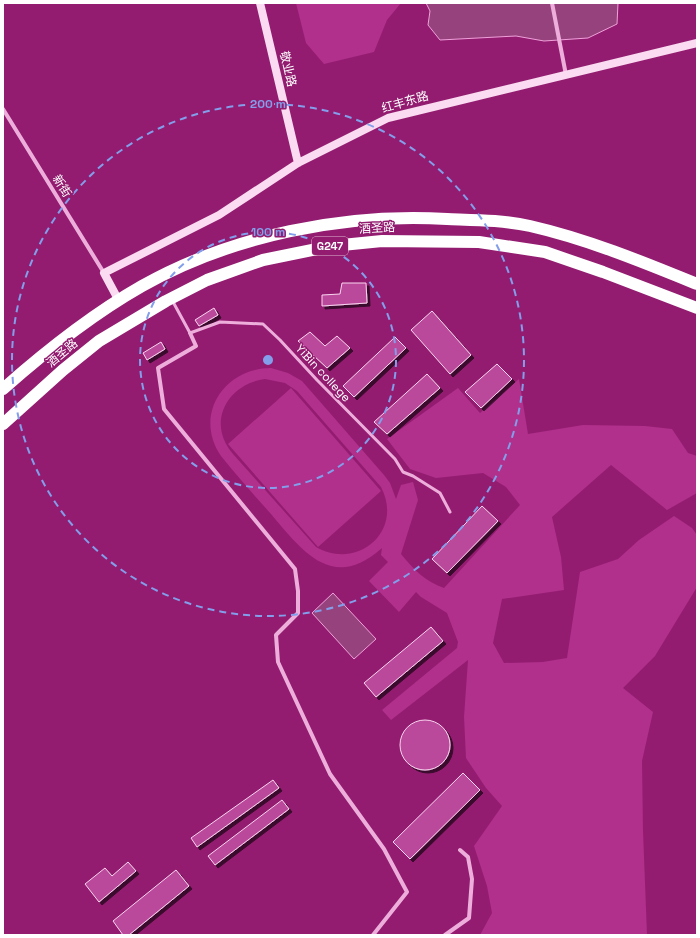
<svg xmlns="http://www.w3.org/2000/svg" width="700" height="938" viewBox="0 0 700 938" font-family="'Space Grotesk','Noto Sans SC',sans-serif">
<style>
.green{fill:#b0308c;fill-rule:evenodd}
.water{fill:#96427d;stroke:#f0a1db}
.building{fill:#bb4a9b;stroke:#fad4f0;filter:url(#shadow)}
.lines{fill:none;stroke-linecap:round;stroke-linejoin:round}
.lane{stroke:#eeaedc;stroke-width:3}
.street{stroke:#eeaedc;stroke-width:4}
.secondary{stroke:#fadbf1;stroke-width:8}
.highway{stroke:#fff;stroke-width:12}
.ring{fill:none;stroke:#839eea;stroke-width:2;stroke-dasharray:7 5}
.labels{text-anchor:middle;stroke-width:3;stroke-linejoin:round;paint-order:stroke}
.shield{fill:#931c70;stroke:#dfbbd4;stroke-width:1}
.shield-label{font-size:11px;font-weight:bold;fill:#fff}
.street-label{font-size:12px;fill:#fff;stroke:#931c70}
.centre{fill:#839eea;stroke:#931c70;stroke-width:2}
.ring-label{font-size:12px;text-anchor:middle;font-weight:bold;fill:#839eea;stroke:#931c70;stroke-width:3;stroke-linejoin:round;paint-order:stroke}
</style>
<defs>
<filter id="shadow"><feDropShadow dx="3" dy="3" stdDeviation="0" flood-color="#0009"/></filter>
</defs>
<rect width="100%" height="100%" fill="#931c70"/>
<path class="green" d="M296,3H401L387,20L374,52L324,64L306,43Z
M271,368L288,373L302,381L384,475L390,483L396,499L401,485L413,482L418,500L401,554C414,570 425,581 444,588L520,505L506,487L483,473L436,478L410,469L387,439L458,388L480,413L519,379L528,434L583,425L645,426L672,429L688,453L697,456V493L667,510L611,465L552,517L561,557L564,590L502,599L493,643L504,663L543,662L567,658L580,572L618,559L639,540L674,516L692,528L697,535V587L655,656L623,688L653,712L642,761L643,831L647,935H480L492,913L487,886L474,846L502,806L486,788L466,758L464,717L468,660L391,720L382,710L457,648L458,642L447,613L421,597L416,592L399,612L369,581L388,562L381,555L382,548C333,592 303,552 271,514C254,495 237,476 221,456C193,415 224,368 271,368ZM265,379L285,383L297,391L381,487C404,531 358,571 316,547L233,454C206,423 227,384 265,379Z
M291,388L381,491L318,547L228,444Z"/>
<path class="water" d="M426,3H618L617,24L588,38L544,41L516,36L440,40L428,25L430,11Z
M333,593L376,639L354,659L312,613Z"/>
<path class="building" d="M342,283H366L367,303L322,306V295L340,294Z
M214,308L218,315L199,326L195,320Z
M432,311L471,355L450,374L411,330Z
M310,332L325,346L337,336L350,348L327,368L298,341Z
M395,337L406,348L354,397L343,386Z
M161,342L165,349L147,360L143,353Z
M497,364L512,379L481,408L465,392Z
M427,374L440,388L387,434L374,422Z
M482,506L498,521L447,573L432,559Z
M431,627L443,641L376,697L364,683Z
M400 745a25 25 0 1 1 50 0a25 25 0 1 1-50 0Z
M463,773L480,790L410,859L393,842Z
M273,780L279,788L197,847L191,838Z
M282,800L289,809L215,865L208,856Z
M128,862L136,871L99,902L85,884L105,868L112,876Z
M176,870L189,886L129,935H123L113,921Z"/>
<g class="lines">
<path class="lane" d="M172,300L190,333L220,322L263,324L280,340L317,380L395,459L403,472L413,476L440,493L450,512"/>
<path class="street" d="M552,3L566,75
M3,109L104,273
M190,333L196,346L158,368L164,409L295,569L298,591V613L276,635L278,662L330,774L384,849L407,892L373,935
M445,935L469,918L472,879L468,857L460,850"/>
<path class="secondary" d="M260,3L298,163
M119,301L104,273L219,215L298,163L388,118L697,43"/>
<path class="highway" d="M3,389C47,350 91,315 142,286C233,235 344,213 447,219C474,220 503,220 530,226C587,239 643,262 697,284
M3,424L63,370L99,341L166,301L207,280L263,260L332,246L382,241L479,242L545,252L603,272L697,308"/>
</g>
<g class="ring">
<circle cx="268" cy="360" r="128"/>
<circle cx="268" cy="360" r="256"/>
</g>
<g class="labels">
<rect class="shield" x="312" y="237" width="36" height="18" rx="3"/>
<g class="shield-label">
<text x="330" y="250">G247</text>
</g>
<g class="street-label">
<text transform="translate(288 69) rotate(77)" y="4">敬业路</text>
<text transform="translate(405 102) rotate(-16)" y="4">红丰东路</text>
<text transform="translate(62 186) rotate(58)" y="4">新街</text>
<text transform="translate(377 228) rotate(-3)" y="4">酒圣路</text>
<text transform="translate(62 353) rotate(-40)" y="4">酒圣路</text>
<text transform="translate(323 373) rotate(47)" y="4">YiBin college</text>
</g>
</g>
<circle cx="268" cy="360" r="6" class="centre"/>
<g class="ring-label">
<text x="268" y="108">200 m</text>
<text x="268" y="236">100 m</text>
</g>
<rect width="700" height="938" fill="none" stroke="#ffffff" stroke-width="8"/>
</svg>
